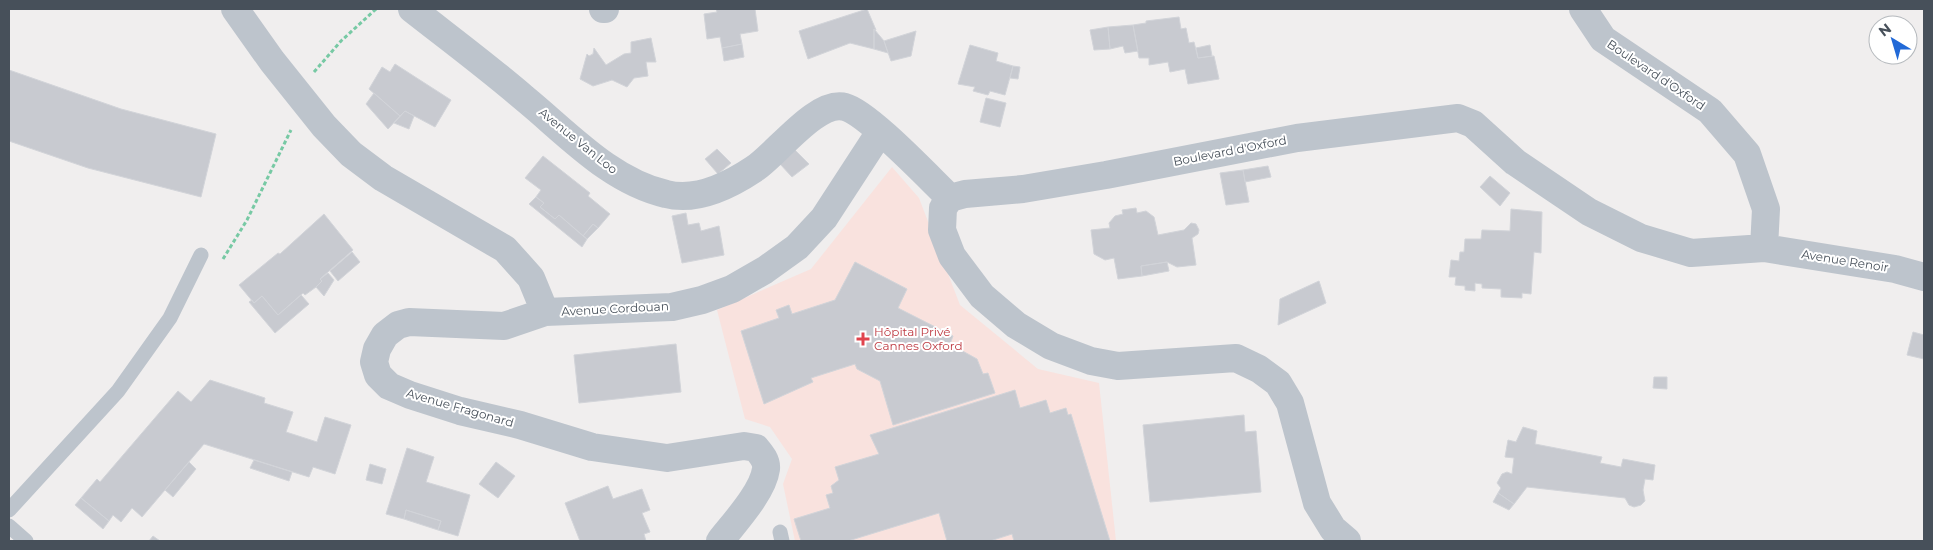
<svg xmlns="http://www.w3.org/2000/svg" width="1933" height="550" viewBox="0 0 1933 550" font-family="Montserrat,sans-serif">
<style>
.medical{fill:#f9e2de}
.building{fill:#c8cad0;stroke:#d2d4d9}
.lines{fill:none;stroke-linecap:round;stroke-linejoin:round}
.path{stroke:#77c9a4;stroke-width:3;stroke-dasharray:4 2.5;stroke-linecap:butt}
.service{stroke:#bdc4cc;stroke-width:15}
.minor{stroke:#bdc4cc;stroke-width:28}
.health-dot{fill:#e0444e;stroke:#fff;stroke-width:2}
.labels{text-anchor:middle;stroke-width:4;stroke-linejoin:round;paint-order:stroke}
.street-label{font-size:12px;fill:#47505a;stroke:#fff}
.health-label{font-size:12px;fill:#be3a42;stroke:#fff;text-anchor:start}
</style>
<rect width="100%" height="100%" fill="#f0eeee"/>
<path class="medical" d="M892,167L919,198L960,305L1038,369L1099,383L1116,541H795L783,484L792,459L770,427L745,419L717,310L811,269Z"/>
<path class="building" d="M716,9H755L758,31L740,34L742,44L722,48L720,37L707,39L704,14L717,12Z
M867,9L876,30L874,29V49L850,43L808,59L799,31Z
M1179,17L1181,29L1186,28L1189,43L1194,42L1198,58L1214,56L1219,79L1188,84L1185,69L1170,72L1168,62L1149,65V58H1139L1133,25L1146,23V21Z
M1133,25L1138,51L1125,53L1123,46L1110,49L1108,27Z
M1108,27L1110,49L1094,50L1090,30Z
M874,29L884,41L888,53L874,49Z
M916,31L911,56L891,61L884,41Z
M651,38L656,62H646L648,76L634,78L627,87L612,80L593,86L580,79L587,54L589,56L593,54L594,48L606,65L624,54L631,53V42Z
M742,44L744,57L724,61L722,48Z
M970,45L998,53L996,61L1013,66L1005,95L990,91L988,95L973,91L975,87L958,84Z
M1210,45L1212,56L1198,58L1196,48Z
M395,64L451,100L435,127L405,111L400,116L369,89L382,67L390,72Z
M1013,66L1020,67L1018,79L1010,78Z
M9,70L121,109L216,134L201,197L88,168L9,141Z
M374,93L400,116L388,129L366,104Z
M986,98L1006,103L1000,127L980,122Z
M405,111L414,116L409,129L394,123Z
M717,149L731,163L718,174L705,159Z
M795,150L809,164L792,177L780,164Z
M543,156L590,193L588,196L610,214L598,228L593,224L583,236L559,215L555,219L540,207L544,203L536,197L541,190L525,178Z
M1268,166L1271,177L1245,182L1243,170Z
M1243,170L1249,202L1226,205L1220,173Z
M1490,176L1510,193L1500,206L1480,187Z
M536,197L544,203L540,207L555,219L559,215L587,239L582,247L529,204Z
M1136,208L1137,213L1146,211L1154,217L1158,235L1184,230L1191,223L1196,224L1199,230L1198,234L1192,238L1196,265L1177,267L1167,262L1141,266L1142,276L1118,279L1114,258L1105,260L1094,254L1091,230L1110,228L1109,223L1115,216L1123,214L1122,210Z
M1511,209L1542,212L1541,253L1534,252L1531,294L1522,293V298L1501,297V289L1482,288V284L1475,283V291L1465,290V286L1455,285L1456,277H1449L1451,260L1459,261L1460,252H1464L1465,239H1481L1482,230L1510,231Z
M686,213L688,225L699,223L701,231L719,226L724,255L682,263L672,216Z
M324,214L353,250L320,279L322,281L316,287L305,295L303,293L278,315L262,296L254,303L239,285L278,253L280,254Z
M593,224L598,228L587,239L583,236Z
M352,252L360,262L338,281L330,271Z
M855,262L907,289L898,308L953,336L950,344L977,359L983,374L988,373L995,393L893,425L880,381L857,369L855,364L811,378L813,382L764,404L741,331L779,318L776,310L789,305L792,314L835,300Z
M1167,262L1169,271L1142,276L1141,266Z
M328,273L334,280L324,296L316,287L322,281L320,279Z
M1319,281L1326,303L1278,325L1280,299Z
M301,295L309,304L275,333L249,302L252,300L254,303L262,296L278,315Z
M1913,332L1924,335V359L1907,355Z
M676,344L681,392L579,403L574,355Z
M1654,377H1667V389L1653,388Z
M210,380L265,398L264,403L293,412L286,432L317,442L325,417L351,425L335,474L313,467L309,477L204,444L142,517L132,508L121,522L113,515L109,521L81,498L97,479L100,482L178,391L191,402Z
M1015,390L1020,408L1046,400L1050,413L1066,408L1068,415L1071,414L1110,541H1014L1012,534L990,541H947L939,513L848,541H801L794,519L830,508L826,495L833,493L831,486L839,480L835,467L879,454L870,435Z
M1244,415L1245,432L1256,431L1261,492L1150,502L1143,425Z
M1523,427L1537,431L1535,444L1602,457L1600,463L1621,467L1623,459L1655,465L1653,480L1645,479L1643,490L1645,501L1641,505L1634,507L1629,505L1625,498L1527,487L1514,504L1498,493L1501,488L1497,483L1502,474L1507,472L1512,474L1514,458L1505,457L1508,440L1516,442Z
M407,448L434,457L426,482L470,495L458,536L438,530L441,521L406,510L404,519L386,514Z
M254,460L292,472L289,481L250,468Z
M189,462L196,469L173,497L165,490Z
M496,462L515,476L498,498L479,484Z
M370,464L386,469L382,484L366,480Z
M608,486L613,499L642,489L650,510L642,513L650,532L644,534L646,541H580L565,503Z
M1498,493L1514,504L1509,510L1493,502Z
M81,498L109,521L103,529L75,505Z
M406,510L441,521L438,530L404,519Z
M153,536L160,541H149Z"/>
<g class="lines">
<path class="path" d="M314,72L341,41L376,9
M223,259L247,220L291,130"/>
<path class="service" d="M9,510L118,391L170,318L201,255
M9,526L26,541
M780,532L782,541"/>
<path class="minor" d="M235,9L272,61L324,126L351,154L383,178L505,249L531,278L545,312
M412,9C449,38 488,67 524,98C568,134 610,181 666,194C696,202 730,185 754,169C776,155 817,99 845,107C868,113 929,178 950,198
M603,9H605
M1764,248L1895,269L1924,277
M720,541C734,523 763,492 766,469C767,461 761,454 756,448L744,446L667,458L592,447L520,425L460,411L410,395L389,386L378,375L374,362L377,349L385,335L398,325L409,322L504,326L545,312L672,307L702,300L732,289L765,270L797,247L824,218L880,132
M1347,541L1333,529L1317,503L1290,403L1278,383L1259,369L1236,358L1118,366L1091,361L1051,346L1016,325L982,296L952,256L942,230L943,208L950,198L965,194L1023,189L1106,175L1297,138L1458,118L1473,124L1515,162L1589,212L1641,238L1691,253L1764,248L1766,209L1747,154L1710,111L1603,39L1583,9"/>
</g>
<path class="health-dot" d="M860.5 331.5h5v5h5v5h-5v5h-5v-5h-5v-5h5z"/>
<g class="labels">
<g class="street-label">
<text transform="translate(1656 75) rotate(34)" y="4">Boulevard d'Oxford</text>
<text transform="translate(578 141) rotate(39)" y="4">Avenue Van Loo</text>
<text transform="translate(1230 151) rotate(-11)" y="4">Boulevard d'Oxford</text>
<text transform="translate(1845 261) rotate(9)" y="4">Avenue Renoir</text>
<text transform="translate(615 309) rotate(-3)" y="4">Avenue Cordouan</text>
<text transform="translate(460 408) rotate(16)" y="4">Avenue Fragonard</text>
</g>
<g class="health-label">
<text x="874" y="336">Hôpital Privé<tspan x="874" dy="14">Cannes Oxford</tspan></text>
</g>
</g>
<rect width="1933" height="550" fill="none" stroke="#47505a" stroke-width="20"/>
<g transform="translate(1893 40) rotate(322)"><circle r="24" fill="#ffffff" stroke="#b5b9bd"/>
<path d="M0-4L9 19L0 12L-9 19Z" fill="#2169d7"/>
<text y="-8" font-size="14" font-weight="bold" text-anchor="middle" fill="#47505a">N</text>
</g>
</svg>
